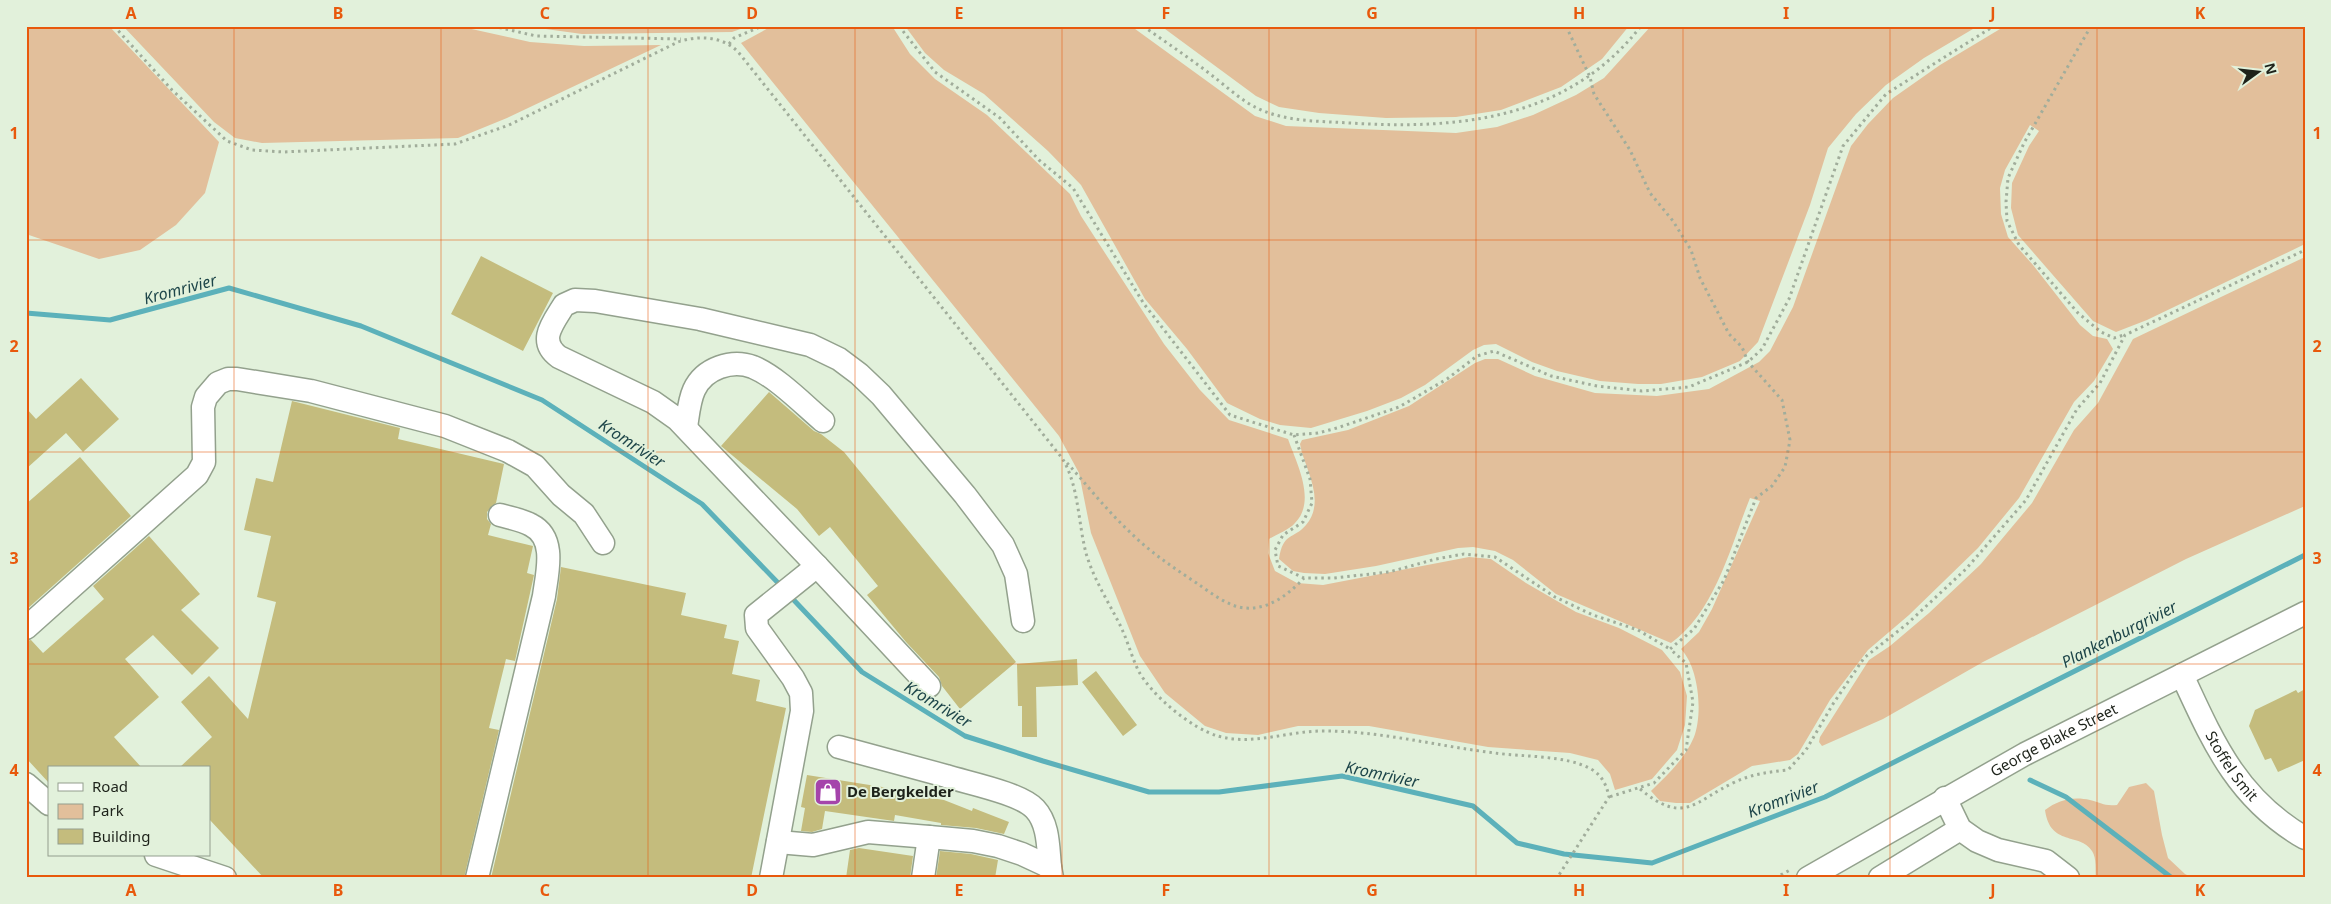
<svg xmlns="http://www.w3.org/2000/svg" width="2331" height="904" viewBox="0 0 2331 904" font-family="'Noto Sans',sans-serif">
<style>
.green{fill:#e2bf9b}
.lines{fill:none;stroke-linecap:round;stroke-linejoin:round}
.stream{stroke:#5cb1ba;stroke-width:5}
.building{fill:#c4bc7d}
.minor-casing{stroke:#93a18d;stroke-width:25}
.path{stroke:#a1ad9b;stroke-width:3;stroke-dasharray:2.5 4;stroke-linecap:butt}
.minor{stroke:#fff;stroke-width:22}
.grid{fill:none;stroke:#e8590c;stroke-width:1;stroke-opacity:0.55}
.labels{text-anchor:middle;stroke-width:4;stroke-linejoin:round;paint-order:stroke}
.street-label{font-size:15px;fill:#1d221a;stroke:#e2f1db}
.poi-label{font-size:15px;font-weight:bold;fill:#1d221a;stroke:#e2f1db;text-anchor:start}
.water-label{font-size:16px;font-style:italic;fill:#1d4549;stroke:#e2f1db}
.neatline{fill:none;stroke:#e8590c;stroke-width:2}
.grid-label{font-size:16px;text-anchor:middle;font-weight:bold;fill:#e8590c}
</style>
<rect width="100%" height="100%" fill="#e2f1db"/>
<path class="green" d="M26,26H109L219,142L205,193L176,225L140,250L99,259L26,234Z
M123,26H458L530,42L584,46L661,45L507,118L458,138L262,143L235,138L214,122Z
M524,26H749L732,32L582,34Z
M772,26H892L910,54L935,79L987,115L1070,194L1081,216L1164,344L1200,390L1229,420L1288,439C1296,462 1317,501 1295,523C1289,530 1277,534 1269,539L1268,553L1275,571L1297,583L1323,585L1469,557L1491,559L1526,583L1576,612L1619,628L1662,650L1680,672L1687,696L1685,725L1677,750L1652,779L1615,790L1610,774L1598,760L1570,753L1488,747L1369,726H1298L1258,735L1226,733L1205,726L1165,693L1140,656L1091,533L1079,473L1059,436L741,43Z
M905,26H1131L1255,116L1286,126L1456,133L1497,127L1533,115L1576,95L1604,78L1651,26H1978L1924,58L1886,85L1856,114L1828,148L1810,205L1758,342L1740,361L1702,377L1661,384H1638L1600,381L1557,371L1532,362L1496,344L1484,345L1473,350L1425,385L1401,398L1367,411L1311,428L1280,425L1260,419L1227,403L1187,349L1145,299L1081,185L1048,151L984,94L944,70L925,53Z
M1161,26H1629L1602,59L1561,87L1501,110L1456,117L1386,118L1319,113L1279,107L1256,96Z
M2005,26H2305V244L2147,320L2116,332L2093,321L2018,235L2011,208L2012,183L2029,146L2039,131L2030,125L2005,170L2000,188L2001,214L2008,237L2033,265L2080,325L2093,336L2107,339L2113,349L2094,381L2074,402L2019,498L1978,548L1909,615L1868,650L1830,700L1798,754L1790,760L1752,766L1690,803H1676L1660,801L1651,791C1667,775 1685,759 1694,737C1703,713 1699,668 1681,649L1699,632L1712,609L1760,501L1750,498C1731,545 1715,612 1671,643L1556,594L1513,560L1495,551L1473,547L1458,548L1376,566L1325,574L1304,573L1293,571L1279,559C1283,532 1293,540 1306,525C1327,500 1304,468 1300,444L1302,440L1348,430L1409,406L1475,363L1485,359H1498L1535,376L1595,393L1657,396L1709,389L1759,362L1770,351L1793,307L1851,146L1868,124L1893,98L1940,65Z
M2305,257V506L2186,559L1983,662L1883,719L1822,746L1819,742L1820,737L1869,660L1890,646L1929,613L1981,564L2032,503L2074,430L2098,403L2133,339Z
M2146,783L2154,791L2162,835L2168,858L2185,874L2193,878H2096C2095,869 2097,859 2092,851C2080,832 2050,847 2045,810C2058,800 2073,796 2090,800C2103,803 2102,806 2117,805L2129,787Z"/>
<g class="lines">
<path class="stream" d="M26,313L110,320L229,288L361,326L542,400L702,504L782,587
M789,595L862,672L965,736L1043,761L1149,792H1219L1342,776L1473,806L1517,843L1564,854L1652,863L1825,797L2305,555
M2030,780L2066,797L2172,878"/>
</g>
<path class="building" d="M481,256L553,293L523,351L451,314Z
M81,378L119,419L83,452L66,433L26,469V408L36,419Z
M769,392L814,431L821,434L844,452L1016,662L960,709L942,686L939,677L906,642L867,595L878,586L830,527L819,536L797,509L721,446Z
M292,401L400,428L398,439L504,464L496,503L487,512V519L491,524L488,535L533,546L527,573L534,575L515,661L506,659L489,728L499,730L464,878H264L209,819V768H179L212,737L181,702L209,676L248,719L276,602L257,597L271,536L244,530L256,478L273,482Z
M80,457L131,516L26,610V504Z
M149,536L200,594L181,610L219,648L192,675L153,635L125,659L159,697L114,737L142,768H49V783L26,758V641L31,640L43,653L104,599L93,586Z
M561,567L686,593L681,615L727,625L724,638L739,641L732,674L760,680L756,701L786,708L751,878H491L557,599Z
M1077,659L1078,685L1036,687L1037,737H1022V706H1018L1017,664Z
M1096,671L1137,725L1123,736L1082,682Z
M2305,689V760L2278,772L2271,758L2265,760L2249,726L2255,710L2296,690L2298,693Z
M807,775L926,794L925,797L944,800L972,811L973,808L1009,822L1004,834L976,828L941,825V823L895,815L894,821L825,811L822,829L812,832L801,831L805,808L801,807Z
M859,848L913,856L910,878H846L850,850Z
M940,851L971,854L998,860L995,878H936Z"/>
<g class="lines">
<g class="minor-casing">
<g id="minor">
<path d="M686,427C688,415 689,401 694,390C704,368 732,359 753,367C777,377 803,404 823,421"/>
<path d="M817,566L929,686"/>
<path d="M26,628L197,475L204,462L203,407L206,397L218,383L228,379H237L311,391L445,426L508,451L535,466L561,495L584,514L603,543"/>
<path id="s1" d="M2182,675C2213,742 2237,799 2305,838"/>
<path d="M839,747C875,757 910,766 946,776C968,783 1020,793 1035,809C1049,824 1048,848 1050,867"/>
<path d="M26,784L49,804"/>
<path d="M1945,798L1960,829L1977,841L1998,850L2046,861L2068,878"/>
<path d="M778,842L813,845L868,832L929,837L973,841L998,846L1022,854L1050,867L1052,878"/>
<path d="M156,855L225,878"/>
<path d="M477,878L544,596C547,573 557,538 531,525C522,520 510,518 500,515"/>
<path d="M771,878L802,711L801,693L793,678L757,628L756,615L817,566L677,419L653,402L559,357C537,341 553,323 564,305L575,300L595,301L700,319L810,345L839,359L859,374L881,395L965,495L1003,545L1016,574L1023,621"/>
<path d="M923,878L929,837"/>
<path id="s2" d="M1808,878L2025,754L2305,613"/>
<path d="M1880,878L1960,829"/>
</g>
</g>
<path class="path" d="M114,26L172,90L227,141L252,150L283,152L455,144L509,125L678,42C698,35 724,36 739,53L1062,458C1079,485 1078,523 1086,553C1093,578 1108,601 1120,625C1127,639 1131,655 1138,670C1151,695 1192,729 1218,736C1253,746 1287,731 1323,731C1381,731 1437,746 1495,753C1523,757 1566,755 1591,769C1602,775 1607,786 1609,797L1557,878
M493,26L536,36L681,39
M899,26L935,72L1000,118L1039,160L1073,188L1144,304L1230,415L1294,435L1318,433L1337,428L1399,407L1447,379L1477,356L1494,351L1551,376L1597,386L1642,391L1689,387L1748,362L1762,349L1789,299L1843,146L1886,94L1994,26
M1143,26C1167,43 1191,59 1214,77C1227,87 1242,101 1257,108C1286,122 1318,121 1350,123C1460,130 1569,119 1641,26
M1566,26L1590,77L1594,94L1630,150L1650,193L1673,221L1691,250L1700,278L1729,334L1742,347L1748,362L1782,400L1790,440L1785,467L1772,486L1756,498L1724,580L1694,629L1670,649L1686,663L1693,702L1686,750L1654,783L1609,797
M2091,26L2024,143L2008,178L2006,202L2007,221L2019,245L2078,313L2101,332L2114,338L2124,335
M729,44L734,38L762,26
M1294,435L1310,479L1312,503L1303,522L1283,535L1275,550L1278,566L1304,578H1334L1389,572L1436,559L1464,554L1495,557L1555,597L1593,615L1638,630L1670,649
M1067,463C1088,486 1108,512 1131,533C1151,553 1174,568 1198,584C1211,593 1229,607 1245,608C1269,610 1289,594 1304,578
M1640,789C1685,826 1694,801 1735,782C1752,774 1769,772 1788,770L1806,750L1833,704L1864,658L1907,624L1966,569L2026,500L2077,409L2100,383L2125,335L2305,250
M1775,878L1790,870"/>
<use href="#minor" class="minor"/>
</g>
<path class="grid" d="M234,26V878M441,26V878M648,26V878M855,26V878M1062,26V878M1269,26V878M1476,26V878M1683,26V878M1890,26V878M2097,26V878M26,240H2305M26,452H2305M26,664H2305"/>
<defs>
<g id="shop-square" transform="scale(1.4375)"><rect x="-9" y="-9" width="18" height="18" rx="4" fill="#a544ab" stroke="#e2f1db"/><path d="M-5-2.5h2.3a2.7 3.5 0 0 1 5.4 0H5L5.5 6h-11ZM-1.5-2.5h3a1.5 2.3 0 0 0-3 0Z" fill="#fff"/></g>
</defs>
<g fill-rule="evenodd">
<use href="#shop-square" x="828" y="792"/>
</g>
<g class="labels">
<g class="street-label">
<text dy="5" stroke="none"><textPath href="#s2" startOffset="282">George Blake Street</textPath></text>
<text dy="5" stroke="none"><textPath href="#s1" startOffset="104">Stoffel Smit</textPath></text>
</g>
<g class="poi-label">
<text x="847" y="797">De Bergkelder</text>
</g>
<g class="water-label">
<text transform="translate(180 289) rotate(-15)" y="6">Kromrivier</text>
<text transform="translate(632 443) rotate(33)" y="6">Kromrivier</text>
<text transform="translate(2119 634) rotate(-27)" y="6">Plankenburgrivier</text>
<text transform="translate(938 704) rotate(31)" y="6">Kromrivier</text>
<text transform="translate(1382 774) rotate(12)" y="6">Kromrivier</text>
<text transform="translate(1783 799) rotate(-21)" y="6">Kromrivier</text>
</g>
</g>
<rect width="2331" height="904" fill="none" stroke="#e2f1db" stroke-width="55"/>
<rect x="48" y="766" width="162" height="90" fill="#e2f1db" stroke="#939e8e"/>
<rect x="58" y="783" width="25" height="8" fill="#ffffff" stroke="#939e8e"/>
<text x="92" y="792" font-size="15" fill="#1d221a">Road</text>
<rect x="58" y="804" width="25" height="15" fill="#e2bf9b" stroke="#939e8e"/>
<text x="92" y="816" font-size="15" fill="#1d221a">Park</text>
<rect x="58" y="829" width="25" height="15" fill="#c4bc7d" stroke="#939e8e"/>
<text x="92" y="842" font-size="15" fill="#1d221a">Building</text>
<g transform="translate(2258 72) rotate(75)" stroke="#e2f1db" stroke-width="4" paint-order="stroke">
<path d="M0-4L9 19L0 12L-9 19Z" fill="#1d221a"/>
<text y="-8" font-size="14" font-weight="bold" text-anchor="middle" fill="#1d221a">N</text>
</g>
<rect x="28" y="28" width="2276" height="848" class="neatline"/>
<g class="grid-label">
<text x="131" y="19">A</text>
<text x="338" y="19">B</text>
<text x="545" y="19">C</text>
<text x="752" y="19">D</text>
<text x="959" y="19">E</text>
<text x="1166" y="19">F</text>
<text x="1372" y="19">G</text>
<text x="1579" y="19">H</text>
<text x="1786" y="19">I</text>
<text x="1993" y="19">J</text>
<text x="2200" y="19">K</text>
<text x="14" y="139">1</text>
<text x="2317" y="139">1</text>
<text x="14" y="352">2</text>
<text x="2317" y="352">2</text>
<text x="14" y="564">3</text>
<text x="2317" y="564">3</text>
<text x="14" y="776">4</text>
<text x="2317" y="776">4</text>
<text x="131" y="896">A</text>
<text x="338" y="896">B</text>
<text x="545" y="896">C</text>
<text x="752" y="896">D</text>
<text x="959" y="896">E</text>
<text x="1166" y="896">F</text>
<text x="1372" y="896">G</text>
<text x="1579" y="896">H</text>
<text x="1786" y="896">I</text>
<text x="1993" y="896">J</text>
<text x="2200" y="896">K</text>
</g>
</svg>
